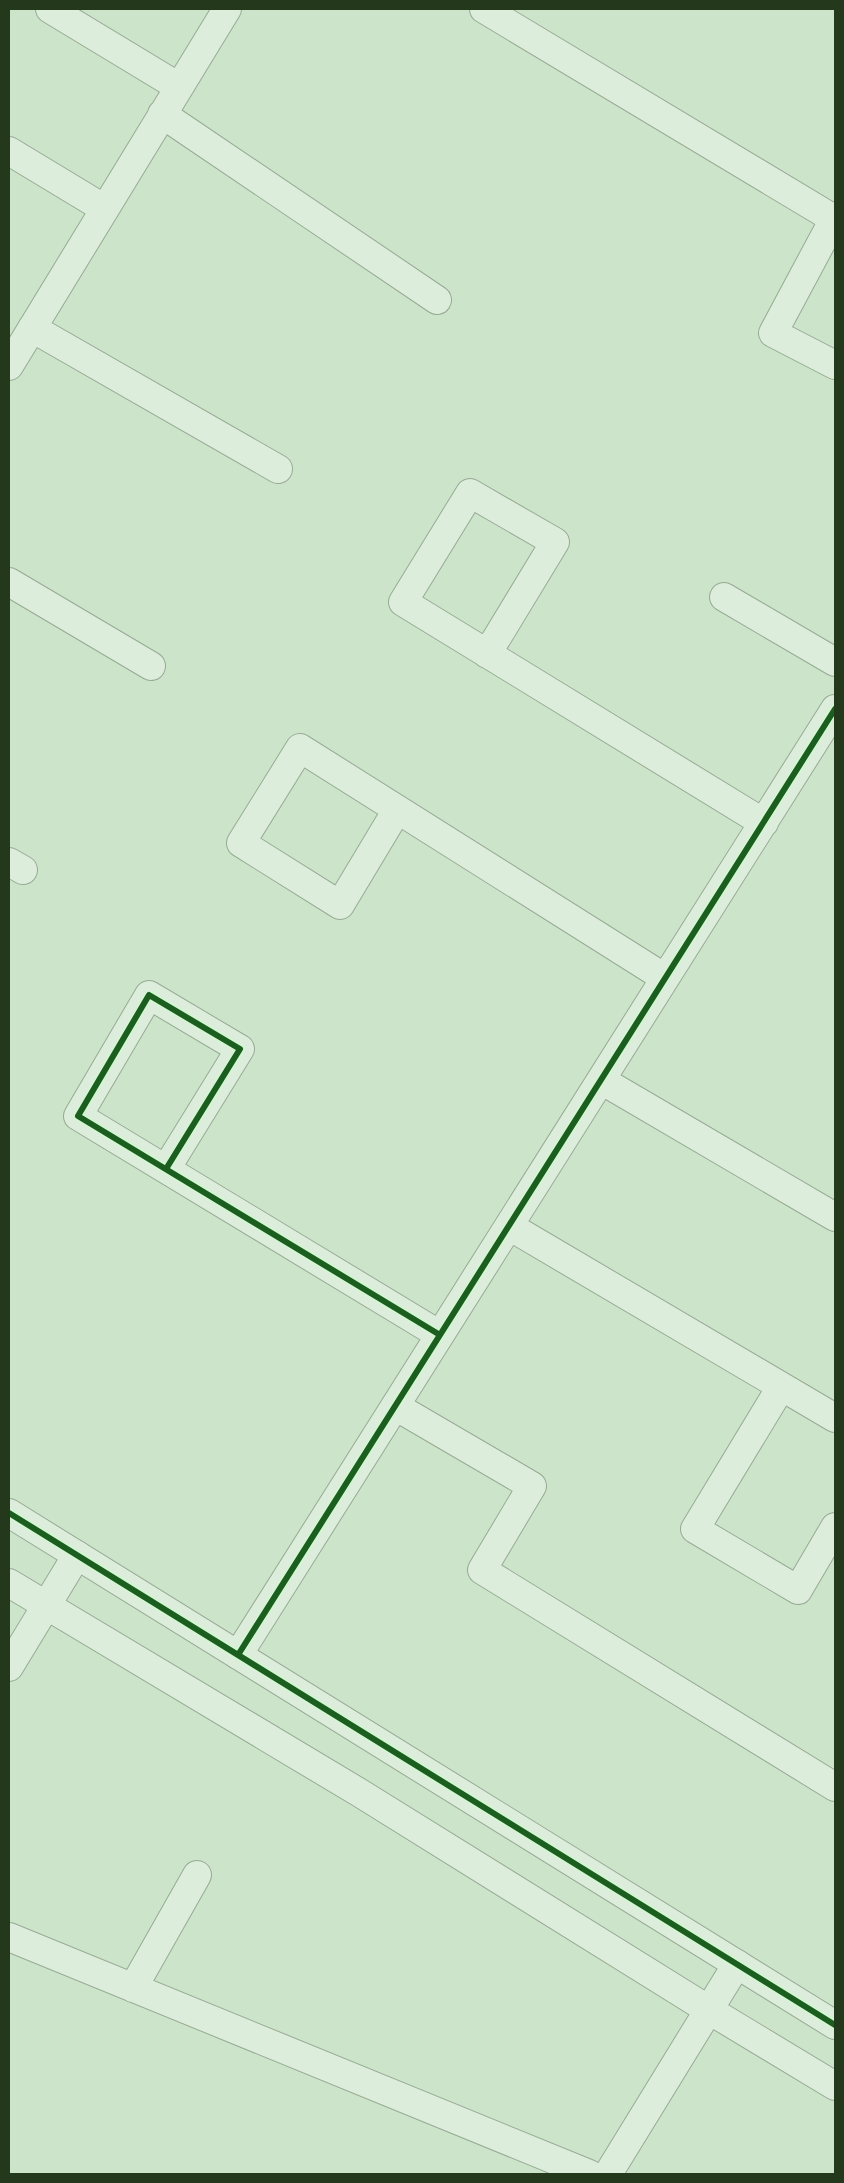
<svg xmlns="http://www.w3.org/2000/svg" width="844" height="2183" viewBox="0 0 844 2183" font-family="'Playfair Display',serif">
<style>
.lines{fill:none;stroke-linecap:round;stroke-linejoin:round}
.minor-casing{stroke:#97aa94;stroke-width:30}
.tertiary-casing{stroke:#97aa94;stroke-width:30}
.minor{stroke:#ddeddc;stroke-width:28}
.tertiary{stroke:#ddeddc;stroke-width:28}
.cycleway-casing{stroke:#d1f8cf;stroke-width:9}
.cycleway{stroke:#1b5e20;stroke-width:6}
</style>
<rect width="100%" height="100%" fill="#cce5ca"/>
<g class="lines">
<g class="minor-casing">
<path id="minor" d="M50,9L179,87
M484,9L834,219
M162,114L437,300
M9,151L105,209
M835,217L773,333L835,365
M32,328L278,469
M9,366L227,9
M9,582L151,666
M724,597L835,662
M487,654L555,542L470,493L403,602L764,823
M397,810L340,905L241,843L300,748L665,978
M9,862L23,870
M601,1080L835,1217
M166,1169L240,1049L149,995L78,1116L440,1335
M509,1226L835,1418
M781,1387L695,1529L798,1590L835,1527
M395,1406L532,1486L482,1570L835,1787
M238,1655L835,709
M9,1667L77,1555
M9,1937L589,2174
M133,1988L197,1875
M608,2174L737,1964"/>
</g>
<g class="tertiary-casing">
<path id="tertiary" d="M9,1513L835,2025
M9,1583L360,1793L709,2010L835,2086"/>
</g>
<use href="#minor" class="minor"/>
<use href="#tertiary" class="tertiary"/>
<g class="cycleway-casing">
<path id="cycleway" d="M166,1169L240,1049L149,995L78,1116L440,1335
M9,1513L835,2025
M238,1655L835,709"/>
</g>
<use href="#cycleway" class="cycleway"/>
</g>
<rect width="844" height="2183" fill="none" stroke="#24391b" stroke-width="20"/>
</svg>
